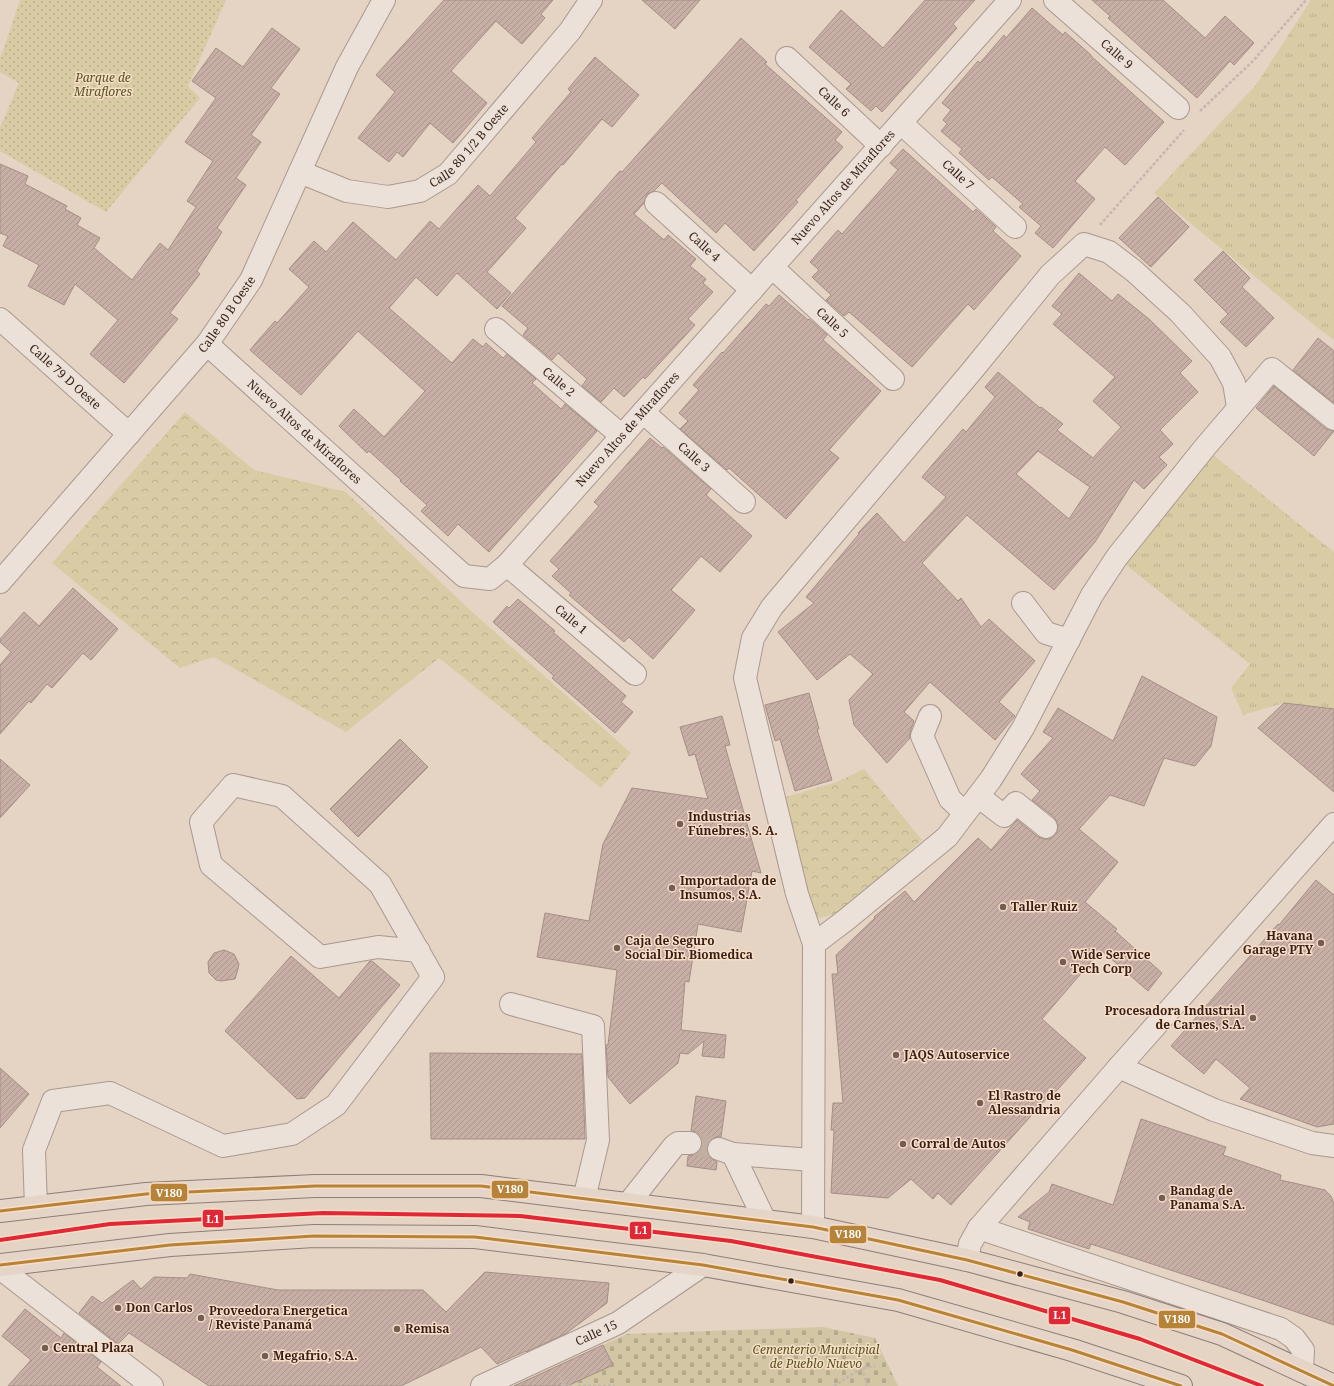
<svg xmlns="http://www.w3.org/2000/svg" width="1334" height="1386" viewBox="0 0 1334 1386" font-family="'Noto Serif',serif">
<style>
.grass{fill:url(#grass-tufts)}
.forest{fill:url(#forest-crowns)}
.cemetery{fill:url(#cemetery-stones)}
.park{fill:url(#park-dots)}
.building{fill:url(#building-hatch);stroke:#a48e85;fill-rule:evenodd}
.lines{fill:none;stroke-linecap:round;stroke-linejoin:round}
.minor-tunnel{stroke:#c2afa2;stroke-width:22;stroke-dasharray:22 11;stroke-linecap:butt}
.minor-casing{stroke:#a8988f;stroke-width:24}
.major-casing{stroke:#8e7e76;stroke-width:24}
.path{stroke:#c3b7af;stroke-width:2.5;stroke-dasharray:3 2;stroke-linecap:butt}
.minor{stroke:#ebe1d8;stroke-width:22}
.major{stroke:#e4d5c8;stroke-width:22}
.bus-1-casing{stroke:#f8dec7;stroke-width:6}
.bus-1{stroke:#b68339;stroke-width:3}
.metro-1-casing{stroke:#f8dec7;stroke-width:7}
.metro-1{stroke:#df2937;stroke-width:4}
.poi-dot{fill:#735e54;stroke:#f8dec7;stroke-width:1.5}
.bus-dot{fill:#351f18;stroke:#f8dec7;stroke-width:1.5}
.labels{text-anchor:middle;stroke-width:3;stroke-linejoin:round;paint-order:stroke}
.street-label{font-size:12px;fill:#351f18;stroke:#f8dec7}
.park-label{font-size:12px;font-style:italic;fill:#53541d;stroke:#f8dec7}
.poi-label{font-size:12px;font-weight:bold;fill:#351f18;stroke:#f8dec7;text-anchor:start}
.line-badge{stroke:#f8dec7;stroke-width:1.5}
.badge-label{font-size:11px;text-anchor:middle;font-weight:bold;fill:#fff}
</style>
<defs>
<pattern id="grass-tufts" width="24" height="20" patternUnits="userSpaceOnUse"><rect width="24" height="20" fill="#d9cca5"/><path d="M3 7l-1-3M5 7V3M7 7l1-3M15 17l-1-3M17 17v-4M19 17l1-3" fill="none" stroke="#bbaf8d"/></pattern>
<pattern id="forest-crowns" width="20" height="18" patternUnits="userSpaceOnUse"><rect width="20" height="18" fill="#d9cca5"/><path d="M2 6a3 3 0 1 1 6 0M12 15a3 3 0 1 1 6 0" fill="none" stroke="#bbaf8d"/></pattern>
<pattern id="cemetery-stones" width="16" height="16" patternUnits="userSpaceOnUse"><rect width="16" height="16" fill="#d2c6a5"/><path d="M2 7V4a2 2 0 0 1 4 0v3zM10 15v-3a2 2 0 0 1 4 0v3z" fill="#b5aa8d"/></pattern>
<pattern id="park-dots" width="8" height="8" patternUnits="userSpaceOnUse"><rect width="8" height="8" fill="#d9cca5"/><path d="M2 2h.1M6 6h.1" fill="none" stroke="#bbaf8d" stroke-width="1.8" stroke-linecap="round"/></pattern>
<pattern id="building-hatch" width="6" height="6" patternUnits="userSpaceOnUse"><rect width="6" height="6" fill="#c8afa5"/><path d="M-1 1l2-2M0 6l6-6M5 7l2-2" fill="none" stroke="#ac968d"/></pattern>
</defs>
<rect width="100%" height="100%" fill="#e5d3c4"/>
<path class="grass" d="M1311,0H1334V340L1310,322L1154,193L1256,85Z
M1213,455L1334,552V709L1284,703L1243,715L1231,688L1250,664L1126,565Z"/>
<path class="forest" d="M185,412L254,470L346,492L470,610L631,753L601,788L439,658L346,732L214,657L180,668L52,563Z
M864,769L922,840L841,912L809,921L782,798L837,782Z"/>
<path class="cemetery" d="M823,1327L875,1338L898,1386H514L627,1334Z"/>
<path class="park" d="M20,0H226L188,86L200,98L106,212L0,151V128L19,83L0,72V59Z"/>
<path class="building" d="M444,0H553L541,14L545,18L522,44L496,21L451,71L487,103L453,143L430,123L403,157L397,152L389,162L358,138L395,92L376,75Z
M642,0H700L675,29Z
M925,0H975L953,24L957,28L882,112L876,106L871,111L846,89L851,84L809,47L841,10L883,48Z
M1092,0H1163L1205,38L1225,16L1254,43L1234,65L1230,61L1197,98L1108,18L1110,16Z
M1032,8L1063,35L1065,32L1091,55V56L1164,122L1125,165L1105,147L1075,181L1095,199L1053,248L1035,233L1041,226L1019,207L1023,204L992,177L989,180L959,153L962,149L941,131L947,124L943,120L951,110L942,103L978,61L980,63L1004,35L1006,38Z
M272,28L300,49L271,88L280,94L251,135L261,142L236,178L246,185L217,228L222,232L197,271L200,274L170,313L178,319L124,383L90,354L118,320L75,284L64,305L28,286L39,265L3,246L8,236L0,233V164L28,176L25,184L67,206L65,209L81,218L77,225L100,238L94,248L132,280L160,243L168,250L196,207L187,201L213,161L185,142L216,98L192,81L216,48L243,67Z
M741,38L767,62L765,64L842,132L835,140L843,147L796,200L798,202L754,251L725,223L716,233L662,183L654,191L647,194L644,203L634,214L664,240L668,235L696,259L690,266L706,279L703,283L713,292L688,319L695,325L645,379L643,377L624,397L614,388L601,402L582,386L587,379L558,353L552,360L523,335L528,328L502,306L620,171L622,172Z
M595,57L639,95L612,127L602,119L563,165L562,164L515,218L526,228L487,272L511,293L497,309L457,273L437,296L416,277L389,308L452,363L473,339L483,347L486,343L503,358L507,354L536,379L532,383L561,409L565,404L597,431L489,552L458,524L448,536L421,511L427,505L400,481L401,480L369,451L367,453L339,426L354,409L384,437L425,391L358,331L301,395L250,350L275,321L277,323L309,287L289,269L314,241L326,252L353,222L396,260L430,221L439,229L478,185L490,196L536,142L532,138L571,92L568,89Z
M903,149L973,212L976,209L996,227L993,231L1021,256L974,310L968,304L912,367L849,312L844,316L826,300L831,295L812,277L819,270L810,262L838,230L842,234L898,170L890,163Z
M1158,197L1189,227L1151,267L1119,238Z
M1223,251L1250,278L1242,287L1274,318L1246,347L1220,322L1228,314L1194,280Z
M1079,273L1112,301L1118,294L1149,319L1192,361L1180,373L1198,392L1160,430L1173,444L1159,457L1167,465L1144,489L1134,480L1095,542L1054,590L967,515L922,563L958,601L961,598L981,627L989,619L1035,661L999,702L1015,716L995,740L930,682L904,712L914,721L910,732V738L887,763L854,725L849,700L873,674L850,654L817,680L778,632L814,603L806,597L859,534L858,533L877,513L904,543L946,497L922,477L963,429L966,432L995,397L985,387L998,372L1040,408L1041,407L1063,424L1057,430L1093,458L1121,427L1093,401L1115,377L1053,324L1062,314L1052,306ZM1038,451L1090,487L1069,519L1016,474Z
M779,295L808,320L809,319L827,335L823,340L881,391L829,450L839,458L786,519L729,468L727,470L680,429L688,421L679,413L699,390L693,385L722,352L723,353L766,304L769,306Z
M1318,338L1334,351V403L1293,370Z
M1274,386L1326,429L1334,431L1314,456L1256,408Z
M650,438L662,448L663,447L711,489L706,495L752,536L720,572L701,556L671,590L695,610L653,659L629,637L624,642L569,595L571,593L552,576L559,569L550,561L599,506L594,502Z
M73,588L118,629L91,660L83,653L52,688L47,684L31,703L29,701L0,734V665L11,652L0,642V639L24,612L39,626Z
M518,599L555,631L553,632L626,696L621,702L633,712L615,733L552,678L554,676L493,622L507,606L509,608Z
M1142,676L1217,717L1211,746L1195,766L1164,758L1144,806L1110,795L1079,829L1118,862L1085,902L1117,929L1115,931L1162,973L1148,991L1101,950L1042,1019L1086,1058L1050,1098L1048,1097L951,1205L938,1193L933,1199L911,1179L888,1198L831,1193L834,1130H831L833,1103H843L832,974H838L836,955L875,918L874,917L905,891L914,902L978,838L991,850L1017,820L1038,837L1044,839H1050L1055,835L1058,828L1057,822L1054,817L1032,800L1040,791L1021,774L1053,738L1043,732L1058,708L1113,741Z
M809,693L819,729H817L832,780L795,791L780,739L775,741L765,705Z
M1284,703L1334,709V792L1258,728Z
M722,716L730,745L725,746L761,873L752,871L741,932L698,924L689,982L685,981L681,1030L726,1035L724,1058L702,1056L704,1041L688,1054L680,1053L678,1063L630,1104L608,1077L606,1045H608L617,970L537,957L545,913L589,921L603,844L632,788L708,799L695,754L689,756L680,727Z
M400,739L428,767L358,837L330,809Z
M0,759L30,785L0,818Z
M1316,880L1334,895V1124L1317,1127L1240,1099L1250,1088L1216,1059L1204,1074L1171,1046L1278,924L1279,925Z
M224,950L234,954L239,964L238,969L235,979L221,981L216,980L209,973L208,962L214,953Z
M291,956L339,998L370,961H372L400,985L305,1098L297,1099L225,1031Z
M430,1053L582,1054L585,1139H431Z
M0,1068L29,1094L0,1128Z
M696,1096L726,1101L721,1137H716L711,1139L707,1145V1152L709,1157L717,1162L716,1170L687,1166L688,1156L697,1154L701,1149L702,1143L701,1136L697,1132L691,1131Z
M1141,1119L1226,1147L1223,1155L1281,1175L1280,1180L1325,1190L1331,1196L1334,1204V1325L1259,1299L1091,1244L1089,1249L1028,1229L1030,1222L1018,1217L1049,1192L1052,1184L1113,1205Z
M485,1272L609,1283L607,1303L565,1334L526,1352V1351L497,1364L481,1347L401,1386H209L129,1333L118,1344L79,1313L92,1296L102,1303L133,1280L141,1289L154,1277L187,1278L190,1274L278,1290H423L446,1312Z
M25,1309L61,1338L64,1333L101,1362L97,1367L121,1386H8L31,1360L2,1336Z
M603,1345L613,1365L567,1386H514Z"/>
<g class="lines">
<path class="minor-tunnel" d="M690,1143L719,1149"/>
<g class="minor-casing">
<g id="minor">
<path id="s1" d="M1055,0L1178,108"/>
<path id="s2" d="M787,58L881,146"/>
<path id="s3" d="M901,123L1015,227"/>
<path id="s4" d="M300,172L347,191L388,197L420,191L448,174L570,31L591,0"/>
<path id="s5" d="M656,203L752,290"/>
<path id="s6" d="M772,267L893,379"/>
<path id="s7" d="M0,319L129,434"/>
<path id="s8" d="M496,329L622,436"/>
<path id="s9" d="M207,344L464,576L490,579L507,565L1010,0"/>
<path id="s10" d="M643,412L744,502"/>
<path id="s11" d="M507,565L635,674"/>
<path id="s12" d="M0,582L207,344L251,280L347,67L384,0"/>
<path d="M1023,603L1046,633L1069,640"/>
<path d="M930,716L922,736L950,799L965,813"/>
<path d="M978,796L1004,816L1016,803L1046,827"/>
<path d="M814,944L847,919L947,837L991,779L1023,728L1092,595L1117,557L1206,446L1272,369L1334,419"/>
<path d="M511,1004L593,1026L598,1140L584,1199"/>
<path d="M1119,1067L1214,1110L1312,1143L1334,1146"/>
<path d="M719,1149L733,1154L765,1221"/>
<path d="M733,1154L813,1160"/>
<path d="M628,1204L674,1146L678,1143H690"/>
<path d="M36,1207L34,1150L53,1101L110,1093L223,1146L292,1134L336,1105L433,977L380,884L282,796L233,785L201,822L211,865L320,957L378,947L419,951"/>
<path d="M813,1227L814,944L797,894L745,678L753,638L772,607L971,372L1050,275L1084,244L1109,252L1134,271L1180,313L1220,357L1234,383L1238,407"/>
<path d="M979,1228L1281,1329L1294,1338L1303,1350L1302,1371"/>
<path d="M967,1260L970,1244L979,1228L1119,1067L1334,824"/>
<path d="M0,1268L152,1386"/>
<path id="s13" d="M482,1386L618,1323L703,1265"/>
</g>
</g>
<g class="major-casing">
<path id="major" d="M0,1211L146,1194L315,1186H481L813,1227L967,1260L1123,1302L1222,1334L1334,1386
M0,1265L170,1245L314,1236L475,1237L703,1265L898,1300L1072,1350L1181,1386"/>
</g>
<path class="path" d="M1200,111L1253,61L1306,0
M1100,225L1184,130
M862,1368L867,1386
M559,1375L563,1384L562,1386
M563,1384L570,1386
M578,1386H615
M834,1386L862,1368L875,1366"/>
<use href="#minor" class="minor"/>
<use href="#major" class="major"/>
<g class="bus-1-casing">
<path id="bus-1" d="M0,1211L146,1194L315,1186H481L813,1227L967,1260L1123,1302L1222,1334L1334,1386
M0,1265L170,1245L314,1236L475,1237L703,1265L898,1300L1072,1350L1181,1386"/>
</g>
<use href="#bus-1" class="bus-1"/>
<g class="metro-1-casing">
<path id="metro-1" d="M0,1240L110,1224L323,1213L520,1216L731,1241L940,1280L1140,1339L1262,1386"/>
</g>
<use href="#metro-1" class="metro-1"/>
</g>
<g class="poi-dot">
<circle cx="680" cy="824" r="4"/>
<circle cx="672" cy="888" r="4"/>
<circle cx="1003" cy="907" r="4"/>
<circle cx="1321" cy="943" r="4"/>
<circle cx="617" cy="948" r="4"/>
<circle cx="1063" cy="962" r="4"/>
<circle cx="1253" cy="1018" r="4"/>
<circle cx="896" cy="1055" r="4"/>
<circle cx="980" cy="1103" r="4"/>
<circle cx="903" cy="1144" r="4"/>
<circle cx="1162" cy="1198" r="4"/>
<circle cx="118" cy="1308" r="4"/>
<circle cx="201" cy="1318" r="4"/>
<circle cx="397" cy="1329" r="4"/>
<circle cx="45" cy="1348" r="4"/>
<circle cx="265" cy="1356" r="4"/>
</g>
<g class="bus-dot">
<circle cx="1020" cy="1274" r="3.5"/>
<circle cx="791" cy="1281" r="3.5"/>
</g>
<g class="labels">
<g class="street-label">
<text dy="4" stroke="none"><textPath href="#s1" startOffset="82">Calle 9</textPath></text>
<text dy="4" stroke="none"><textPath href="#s2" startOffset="64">Calle 6</textPath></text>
<text dy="4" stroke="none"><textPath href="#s4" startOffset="192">Calle 80 1/2 B Oeste</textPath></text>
<text dy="4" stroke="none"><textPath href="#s3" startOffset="77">Calle 7</textPath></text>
<text dy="4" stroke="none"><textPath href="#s9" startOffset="900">Nuevo Altos de Miraflores</textPath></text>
<text dy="4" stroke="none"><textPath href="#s5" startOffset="65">Calle 4</textPath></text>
<text dy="4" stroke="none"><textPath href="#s12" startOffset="351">Calle 80 B Oeste</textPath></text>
<text dy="4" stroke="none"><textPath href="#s6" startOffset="82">Calle 5</textPath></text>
<text dy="4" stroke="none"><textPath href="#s7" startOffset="87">Calle 79 D Oeste</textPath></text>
<text dy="4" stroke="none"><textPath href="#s8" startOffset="82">Calle 2</textPath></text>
<text dy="4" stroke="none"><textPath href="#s9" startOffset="576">Nuevo Altos de Miraflores</textPath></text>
<text dy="4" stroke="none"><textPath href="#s9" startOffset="131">Nuevo Altos de Miraflores</textPath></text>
<text dy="4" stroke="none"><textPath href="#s10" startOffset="68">Calle 3</textPath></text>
<text dy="4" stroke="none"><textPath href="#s11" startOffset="84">Calle 1</textPath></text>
<text dy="4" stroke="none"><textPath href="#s13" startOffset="126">Calle 15</textPath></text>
</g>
<g class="park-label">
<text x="103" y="82">Parque de<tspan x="103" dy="14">Miraflores</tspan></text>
<text x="816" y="1354">Cementerio Municipial<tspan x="816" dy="14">de Pueblo Nuevo</tspan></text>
</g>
<g class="poi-label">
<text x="688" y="821">Industrias<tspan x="688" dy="14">Fúnebres, S. A.</tspan></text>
<text x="680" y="885">Importadora de<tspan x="680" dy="14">Insumos, S.A.</tspan></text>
<text x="1011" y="911">Taller Ruiz</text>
<text x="1313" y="940" text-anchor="end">Havana<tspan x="1313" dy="14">Garage PTY</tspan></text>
<text x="625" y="945">Caja de Seguro<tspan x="625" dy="14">Social Dir. Biomedica</tspan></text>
<text x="1071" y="959">Wide Service<tspan x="1071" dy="14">Tech Corp</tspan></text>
<text x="1245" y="1015" text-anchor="end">Procesadora Industrial<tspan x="1245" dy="14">de Carnes, S.A.</tspan></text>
<text x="904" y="1059">JAQS Autoservice</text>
<text x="988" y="1100">El Rastro de<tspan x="988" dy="14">Alessandria</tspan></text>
<text x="911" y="1148">Corral de Autos</text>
<text x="1170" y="1195">Bandag de<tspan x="1170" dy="14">Panama S.A.</tspan></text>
<text x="126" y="1312">Don Carlos</text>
<text x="209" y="1315">Proveedora Energetica<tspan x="209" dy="14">/ Reviste Panamá</tspan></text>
<text x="405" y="1333">Remisa</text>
<text x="53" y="1352">Central Plaza</text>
<text x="273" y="1360">Megafrio, S.A.</text>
</g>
</g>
<g class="line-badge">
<rect x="491" y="1180" width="38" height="19" rx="4" fill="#b68339"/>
<rect x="150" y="1183" width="38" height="19" rx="4" fill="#b68339"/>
<rect x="202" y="1209" width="22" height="19" rx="4" fill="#df2937"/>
<rect x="629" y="1221" width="23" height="19" rx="4" fill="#df2937"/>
<rect x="829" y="1225" width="38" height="19" rx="4" fill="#b68339"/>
<rect x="1048" y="1306" width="23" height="19" rx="4" fill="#df2937"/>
<rect x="1158" y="1310" width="38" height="19" rx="4" fill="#b68339"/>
</g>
<g class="badge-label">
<text x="510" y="1193">V180</text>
<text x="169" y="1197">V180</text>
<text x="213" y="1223">L1</text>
<text x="641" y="1234">L1</text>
<text x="848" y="1238">V180</text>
<text x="1060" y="1319">L1</text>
<text x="1177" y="1323">V180</text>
</g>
</svg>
